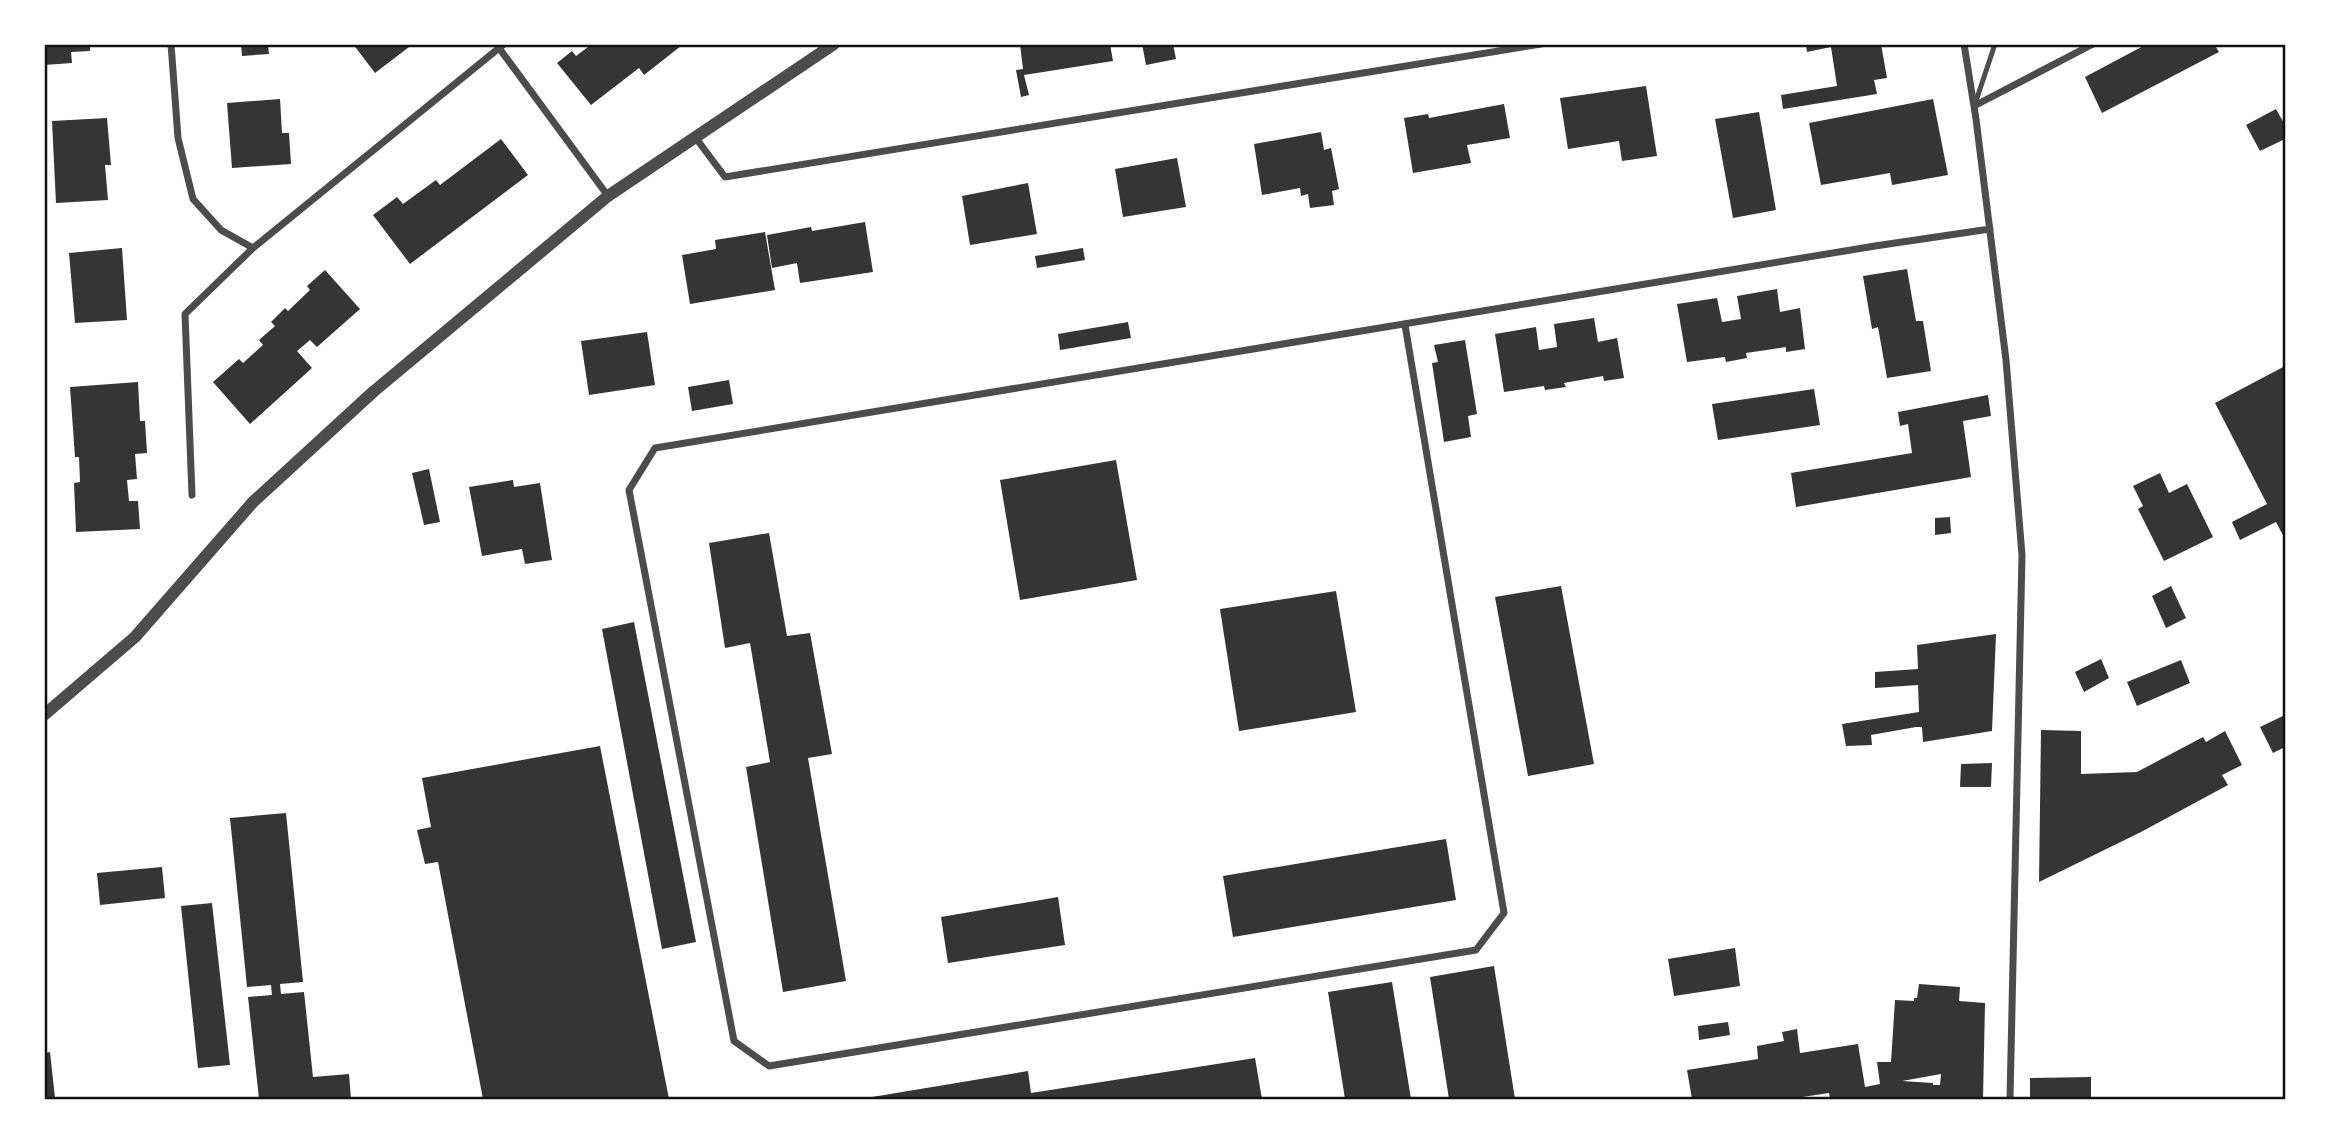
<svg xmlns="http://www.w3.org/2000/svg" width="2329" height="1143" viewBox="0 0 2329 1143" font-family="Ubuntu,sans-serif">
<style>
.building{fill:#353535;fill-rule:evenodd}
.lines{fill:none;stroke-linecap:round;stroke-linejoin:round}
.service{stroke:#4c4c4c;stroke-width:5}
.minor{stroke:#4c4c4c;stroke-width:7}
.tertiary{stroke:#4c4c4c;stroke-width:12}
.neatline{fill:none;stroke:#111;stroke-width:2.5}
</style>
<rect width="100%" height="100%" fill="#fff"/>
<path class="building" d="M44,44H90V51L71,52L72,63L44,65Z
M241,44H268L269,54L242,56Z
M353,44H413L375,73Z
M592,44H679L681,46L644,75L639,68L591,105L557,63L572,51L576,56Z
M1020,44H1110L1113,61L1024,75L1029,95L1021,97L1016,70L1023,69Z
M1142,44H1173L1176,59L1146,65Z
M1806,44H1881L1887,78L1874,80L1877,94L1783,109L1781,95L1837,86L1831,47L1807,52Z
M2147,44H2214L2219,52L2102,113L2085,77Z
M1646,86L1657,156L1622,161L1619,141L1568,149L1560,98Z
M280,99L282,133H289L291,164L232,168L227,103Z
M1933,99L1948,175L1892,185L1890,173L1821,185L1809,123Z
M1504,104L1510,138L1467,145L1471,163L1413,173L1404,118L1428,114L1429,118Z
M2276,109L2285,125V139L2260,151L2246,125Z
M1759,112L1776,210L1733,218L1715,119Z
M107,118L111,165H105L108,200L56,203L52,121Z
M1321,132L1324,150L1331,148L1339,189L1332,191L1334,205L1310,208L1308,194L1301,196L1300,188L1262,195L1254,144Z
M501,139L528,175L410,264L373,215L397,197L403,204L436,180L440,185Z
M1177,158L1186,207L1123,217L1115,169Z
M1028,183L1037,234L970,245L962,196Z
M865,222L873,272L800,283L797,263L772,268L767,235L811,227L812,231Z
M765,232L775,290L690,304L682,255L716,249L715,240Z
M122,248L127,320L75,323L69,253Z
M1083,248L1085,260L1037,268L1035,256Z
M1907,269L1916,321H1923L1931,371L1887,378L1878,327L1872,329L1863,276Z
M325,270L360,309L317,347L310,340L297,351L312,368L250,424L213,382L239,359L243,363L263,345L259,340L275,326L271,322L285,308L288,311L310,290L307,286Z
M1777,289L1780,312L1800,308L1805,349L1786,352V347L1746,353L1747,358L1726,362L1725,357L1687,362L1677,304L1717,298L1722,322L1741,319L1737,296Z
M1594,318L1598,342L1617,338L1624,378L1604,381L1603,376L1564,383L1566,387L1545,390L1544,386L1504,392L1495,334L1536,327L1539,350L1557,347L1554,324Z
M1128,322L1131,338L1060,350L1058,334Z
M647,332L655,385L589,395L581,341Z
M1465,340L1477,414L1468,416L1471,437L1444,442L1432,363L1438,362L1434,345Z
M2285,366V539L2276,522L2240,540L2232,522L2267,504L2215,403Z
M729,380L733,404L692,411L688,387Z
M138,382L140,421H145L147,453L135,454L137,479L127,480L129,501H138L140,529L76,532L74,483L80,482L79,457H75L70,387Z
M1814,389L1820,425L1718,440L1712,404Z
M1988,395L1991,416L1963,421L1971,477L1796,507L1791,473L1912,453L1908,424L1900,426L1898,412Z
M1116,460L1137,580L1020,600L1000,480Z
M429,469L440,522L424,525L412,473Z
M2160,473L2169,493L2187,484L2213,537L2164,561L2138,509L2143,506L2133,486Z
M513,480L514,487L540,483L552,560L525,564L522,549L482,556L469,487Z
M1950,517L1951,533L1935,535V518Z
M769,533L787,636L810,633L832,754L808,758L846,981L783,992L746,767L770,762L750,643L725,648L709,543Z
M1561,586L1594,764L1528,776L1495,597Z
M2171,586L2186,618L2166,628L2152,596Z
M1336,591L1356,712L1239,731L1220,609Z
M634,622L696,942L662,949L602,629Z
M1996,634L1992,731L1923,742L1922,727H1916L1871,735L1872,745L1846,746L1842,724L1919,712L1918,685L1875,688V672L1918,669L1917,645Z
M2101,659L2109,678L2084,692L2075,672Z
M2181,660L2190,683L2137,706L2127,682Z
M2285,715V747L2273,753L2260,727Z
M2041,730L2081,731V774L2137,772L2203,737L2206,742L2225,731L2242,765L2222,775L2228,785L2141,832L2039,882Z
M600,746L669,1099H483L438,862L425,864L417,830L431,827L422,778Z
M1992,763L1991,787H1960L1961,764Z
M286,813L303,982L280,984L281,994L304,992L313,1077L349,1074L351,1099H259L248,997L272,995L271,985L247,987L230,818Z
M1446,839L1456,900L1233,937L1223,876Z
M162,867L165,898L100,905L97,873Z
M1058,897L1065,945L948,963L941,917Z
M212,903L230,1065L198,1068L181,906Z
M1735,948L1740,986L1674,996L1668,959Z
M1494,966L1515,1099H1449L1430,977Z
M1392,982L1411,1099H1345L1328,992Z
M1919,984L1960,987L1959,1001L1985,1003L1983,1099H1830L1829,1093L1789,1099H1692L1687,1070L1758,1059L1757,1046L1784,1041L1782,1032L1797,1029L1800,1053L1858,1044L1865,1087L1880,1084L1877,1062H1891L1895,1000L1914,1001V998H1917ZM1941,1074L1940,1085H1933V1083L1902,1081Z
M1728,1022L1730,1035L1699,1040L1698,1026Z
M50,1052L55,1098L44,1099V1053Z
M1255,1058L1262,1099H860L1028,1071L1031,1093Z
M2091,1077V1099H2030V1078Z"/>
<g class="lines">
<path class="service" d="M1975,104L1995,44"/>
<path class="minor" d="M171,44L178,138L193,199L221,230L253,248L504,44
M1964,44L1976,119L2006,360L2022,555L2010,1099
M499,48L608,196
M1974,106L2093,44
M695,137L725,177L1541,44
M1405,325L1504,913L1476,950L769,1066L734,1041L629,490L655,448L1875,246L1990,229
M192,495L185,314L253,248"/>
<path class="tertiary" d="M44,715L135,637L253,502L373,392L608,196L834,44"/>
</g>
<rect width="2329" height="1143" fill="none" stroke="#ffffff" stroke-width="91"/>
<rect x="46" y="46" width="2238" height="1052" class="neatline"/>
</svg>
